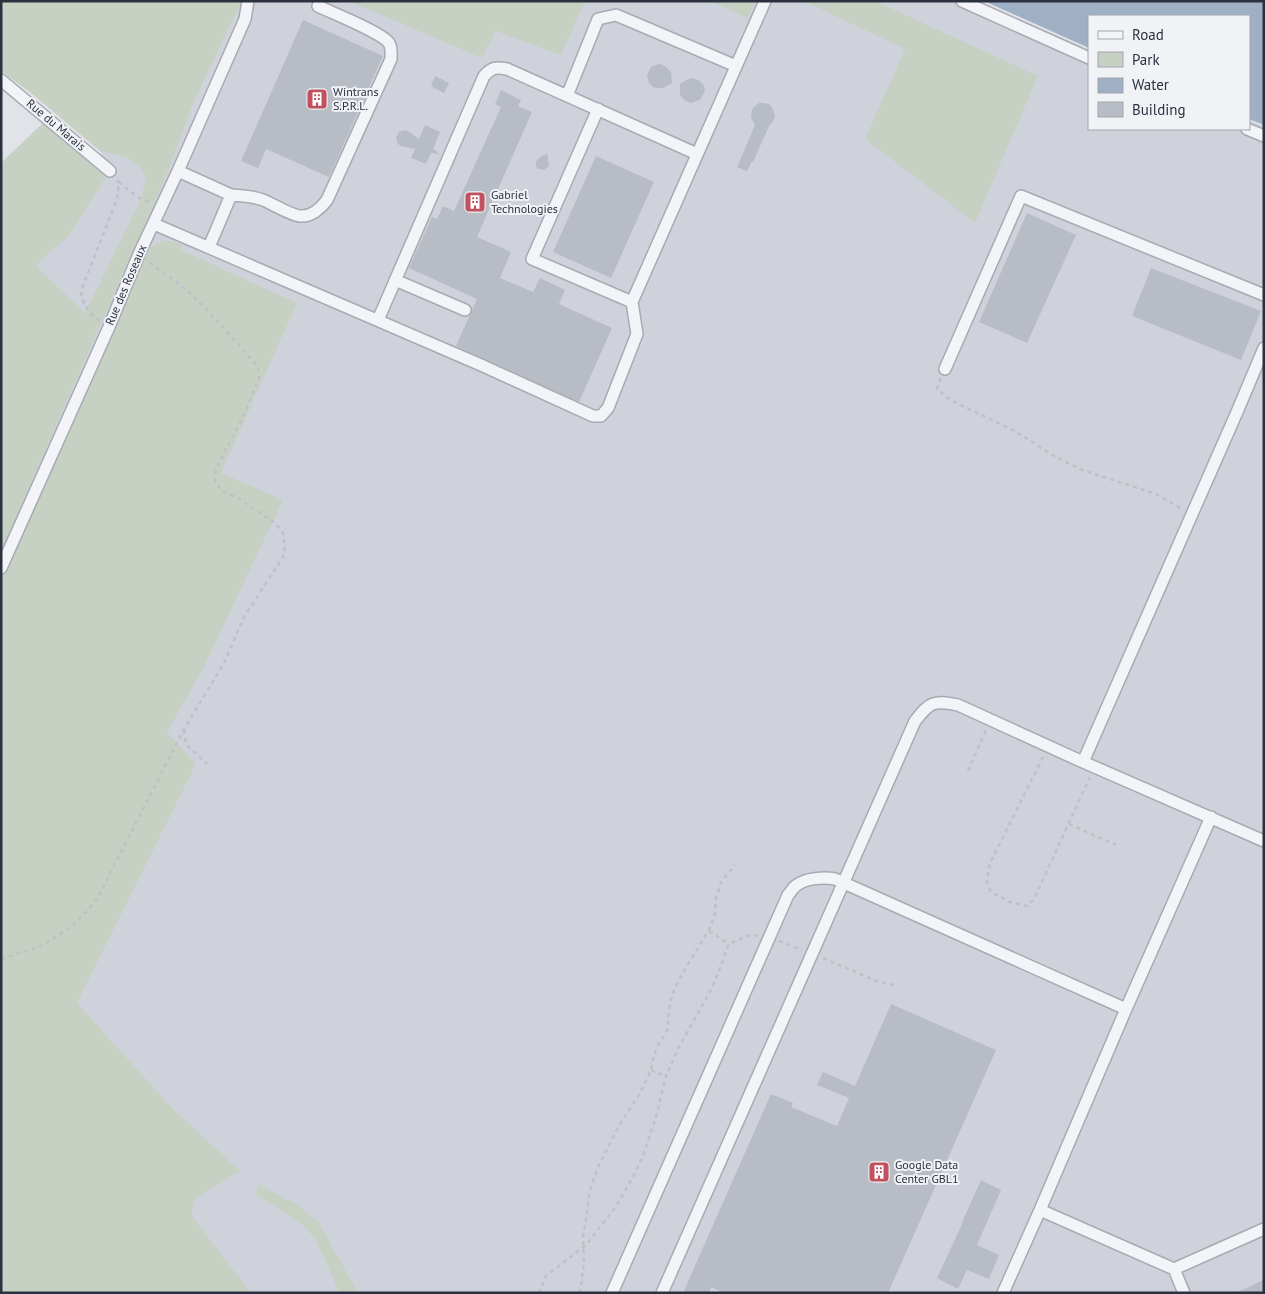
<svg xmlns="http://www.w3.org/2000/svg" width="1265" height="1294" viewBox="0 0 1265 1294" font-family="'PT Sans',sans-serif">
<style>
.built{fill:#cfd2da}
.green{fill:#c6d1c3}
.water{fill:#9fb0c5}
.building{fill:#b8bcc4}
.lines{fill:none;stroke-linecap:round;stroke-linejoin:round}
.minor-casing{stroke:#a7aab2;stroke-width:14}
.path{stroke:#bfc1c7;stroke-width:2.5;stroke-dasharray:4 4;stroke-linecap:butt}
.minor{stroke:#f3f4f7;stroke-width:11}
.labels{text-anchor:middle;stroke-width:4;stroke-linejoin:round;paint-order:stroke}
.poi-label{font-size:12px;fill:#2b313e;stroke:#f0f2f6;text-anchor:start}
.street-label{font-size:12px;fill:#2b313e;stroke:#f0f2f6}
</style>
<rect width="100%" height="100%" fill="#e1e3e8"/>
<path class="built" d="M157,1H978L1089,50V129H1249V120L1264,127V1293H1V281L69,235L110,171L100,151L71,126Z"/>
<path class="green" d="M1,1H239V7L194,101L169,169L1,551V163L44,122L107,176L69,235L36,266L85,313L141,199L146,177L141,168L126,157L100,151L31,93L1,71Z
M349,1H585L561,55L496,31L482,58Z
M710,1H756L748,18Z
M804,1H875L1038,76L975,223L865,139L905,49Z
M164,240L183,244L181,250L297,303L221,473L283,500L203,669L167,732L196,764L77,1003L172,1108L240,1171L194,1199L192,1216L251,1293H1V568L130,289L150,248Z
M258,1184L301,1207L319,1223L358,1293H339L332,1275L315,1239L302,1223L256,1195Z"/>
<path class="water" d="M984,1H1264V125L1249,119V16H1089V48Z"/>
<path class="building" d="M303,20L383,56L329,177L266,149L258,168L241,161Z
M660,64L665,66L671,72L672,83L663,88H658L653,87L649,83L647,75L651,67L655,65Z
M435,76L449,83L444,93L431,86Z
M693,78L698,80L702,83L704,87L705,91L700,100L691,103L686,101L682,98L680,94V84L688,79Z
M501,90L521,100L518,106L532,112L477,237L511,252L500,278L533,292L540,278L565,290L559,304L612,328L579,402L456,346L477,299L409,268L432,217L437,219L443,206L454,211L501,107L495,104Z
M759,103H764L769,104L772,107L775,116L774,120L769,126L753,162L752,161L747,171L737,167L755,125L751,118L752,110L755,106Z
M425,125L440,132L433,149L440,154L431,153L426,164L411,158L415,149L401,146L398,144L396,138L399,132L405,130L408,131L419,139Z
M547,153L549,166L544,170L538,169L536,166V161L538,159Z
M596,156L654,182L611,278L553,252Z
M1027,213L1076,235L1027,343L979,322Z
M1151,268L1261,311L1241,360L1132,316Z
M891,1004L996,1050L888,1293H724L711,1287L709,1293H683L771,1094L793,1103L791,1107L837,1126L849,1098L817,1085L823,1072L855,1086Z
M981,1180L1001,1190L977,1245L999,1255L989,1279L967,1270L958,1289L937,1278L963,1222H962Z
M1264,1280V1293H1235Z"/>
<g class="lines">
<g class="minor-casing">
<path id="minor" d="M962,1L1089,58
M1,80L110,171
M567,96L598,19L616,15L736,66
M598,109L532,259L632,302L765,1
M1247,129L1264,136
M178,171L231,195L209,247
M231,195C241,196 253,196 263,200C273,204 290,215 300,216C311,217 321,208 327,200L391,59C391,53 392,48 389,43C381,32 332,13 318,6
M154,224L481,365L593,416H601L608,408L637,334L632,302
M395,280L465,310
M378,320L484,76C492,67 496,67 507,69L697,154
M945,369L1021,196L1264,295
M1,568L109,327L139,254L178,171L245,19L248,1
M1083,762L1237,412L1264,348
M1040,1210L1174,1269L1264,1229
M1174,1269L1184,1293
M612,1293L788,895C791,892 793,887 797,885C806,878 824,877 835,879L1126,1009
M662,1293L915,721C930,702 933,700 958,705L1083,762L1264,841
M1003,1293L1040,1210L1126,1009L1211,817"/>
</g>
<path class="path" d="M119,182C129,190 139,201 152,202
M100,321C89,313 83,306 81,291L117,199L119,182L117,180
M941,378L937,389L950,400L1015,431L1054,456L1082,470L1156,494L1177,506L1182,510
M184,730L186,744L207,764
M1043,757L990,863L987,882L991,892L1010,902L1027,906L1034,899L1090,777
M968,771L986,730
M1069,824L1116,845
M709,931L729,944
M779,941L802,950
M823,958L879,982L894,985
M1,959L41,946L70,928L84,914L97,899L184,729L224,663L244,617L283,557L285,546L283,533L275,523L241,500L221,490L215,481V473L225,451L241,421L259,378L258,367L223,327L193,296L176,281L160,271L148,261
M651,1070L666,1076
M539,1293L546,1276L586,1245L617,1205L633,1177L642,1158L650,1135L657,1113L666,1076L679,1047L713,986L729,944L747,936L760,935
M580,1293L584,1262L583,1236L587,1214L589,1194L597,1169L621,1122L639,1095L651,1070L654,1055L657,1047L667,1031L670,1003L674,990L682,974L710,928L715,914L716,898L721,882L735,865"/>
<use href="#minor" class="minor"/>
</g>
<defs>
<g id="building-square" transform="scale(1.125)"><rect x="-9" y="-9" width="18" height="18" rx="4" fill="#c1515e" stroke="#f0f2f6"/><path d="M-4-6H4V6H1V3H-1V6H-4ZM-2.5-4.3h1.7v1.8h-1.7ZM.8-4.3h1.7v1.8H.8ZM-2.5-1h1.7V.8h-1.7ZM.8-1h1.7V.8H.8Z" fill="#fff"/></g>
</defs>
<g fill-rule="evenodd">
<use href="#building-square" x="317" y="99"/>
<use href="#building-square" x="475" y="202"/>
<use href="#building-square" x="879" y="1172"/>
</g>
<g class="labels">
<g class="poi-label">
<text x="333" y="96">Wintrans<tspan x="333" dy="14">S.P.R.L.</tspan></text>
<text x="491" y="199">Gabriel<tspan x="491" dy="14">Technologies</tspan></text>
<text x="895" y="1169">Google Data<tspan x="895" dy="14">Center GBL1</tspan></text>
</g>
<g class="street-label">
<text transform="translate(56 125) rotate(40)" y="4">Rue du Marais</text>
<text transform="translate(126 285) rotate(-67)" y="4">Rue des Roseaux</text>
</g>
</g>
<rect width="1265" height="1294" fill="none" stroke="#2b313e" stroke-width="5"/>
<rect x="1088" y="15" width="162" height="115" fill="#f0f2f6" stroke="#a1a5ac"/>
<rect x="1098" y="31" width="25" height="8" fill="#f3f4f7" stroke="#a1a5ac"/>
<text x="1132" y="40" font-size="15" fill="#2b313e">Road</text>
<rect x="1098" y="52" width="25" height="15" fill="#c6d1c3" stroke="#a1a5ac"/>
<text x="1132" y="65" font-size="15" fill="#2b313e">Park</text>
<rect x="1098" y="78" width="25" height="15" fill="#9fb0c5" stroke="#a1a5ac"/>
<text x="1132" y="90" font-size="15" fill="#2b313e">Water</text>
<rect x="1098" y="102" width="25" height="15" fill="#b8bcc4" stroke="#a1a5ac"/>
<text x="1132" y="115" font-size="15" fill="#2b313e">Building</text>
</svg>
